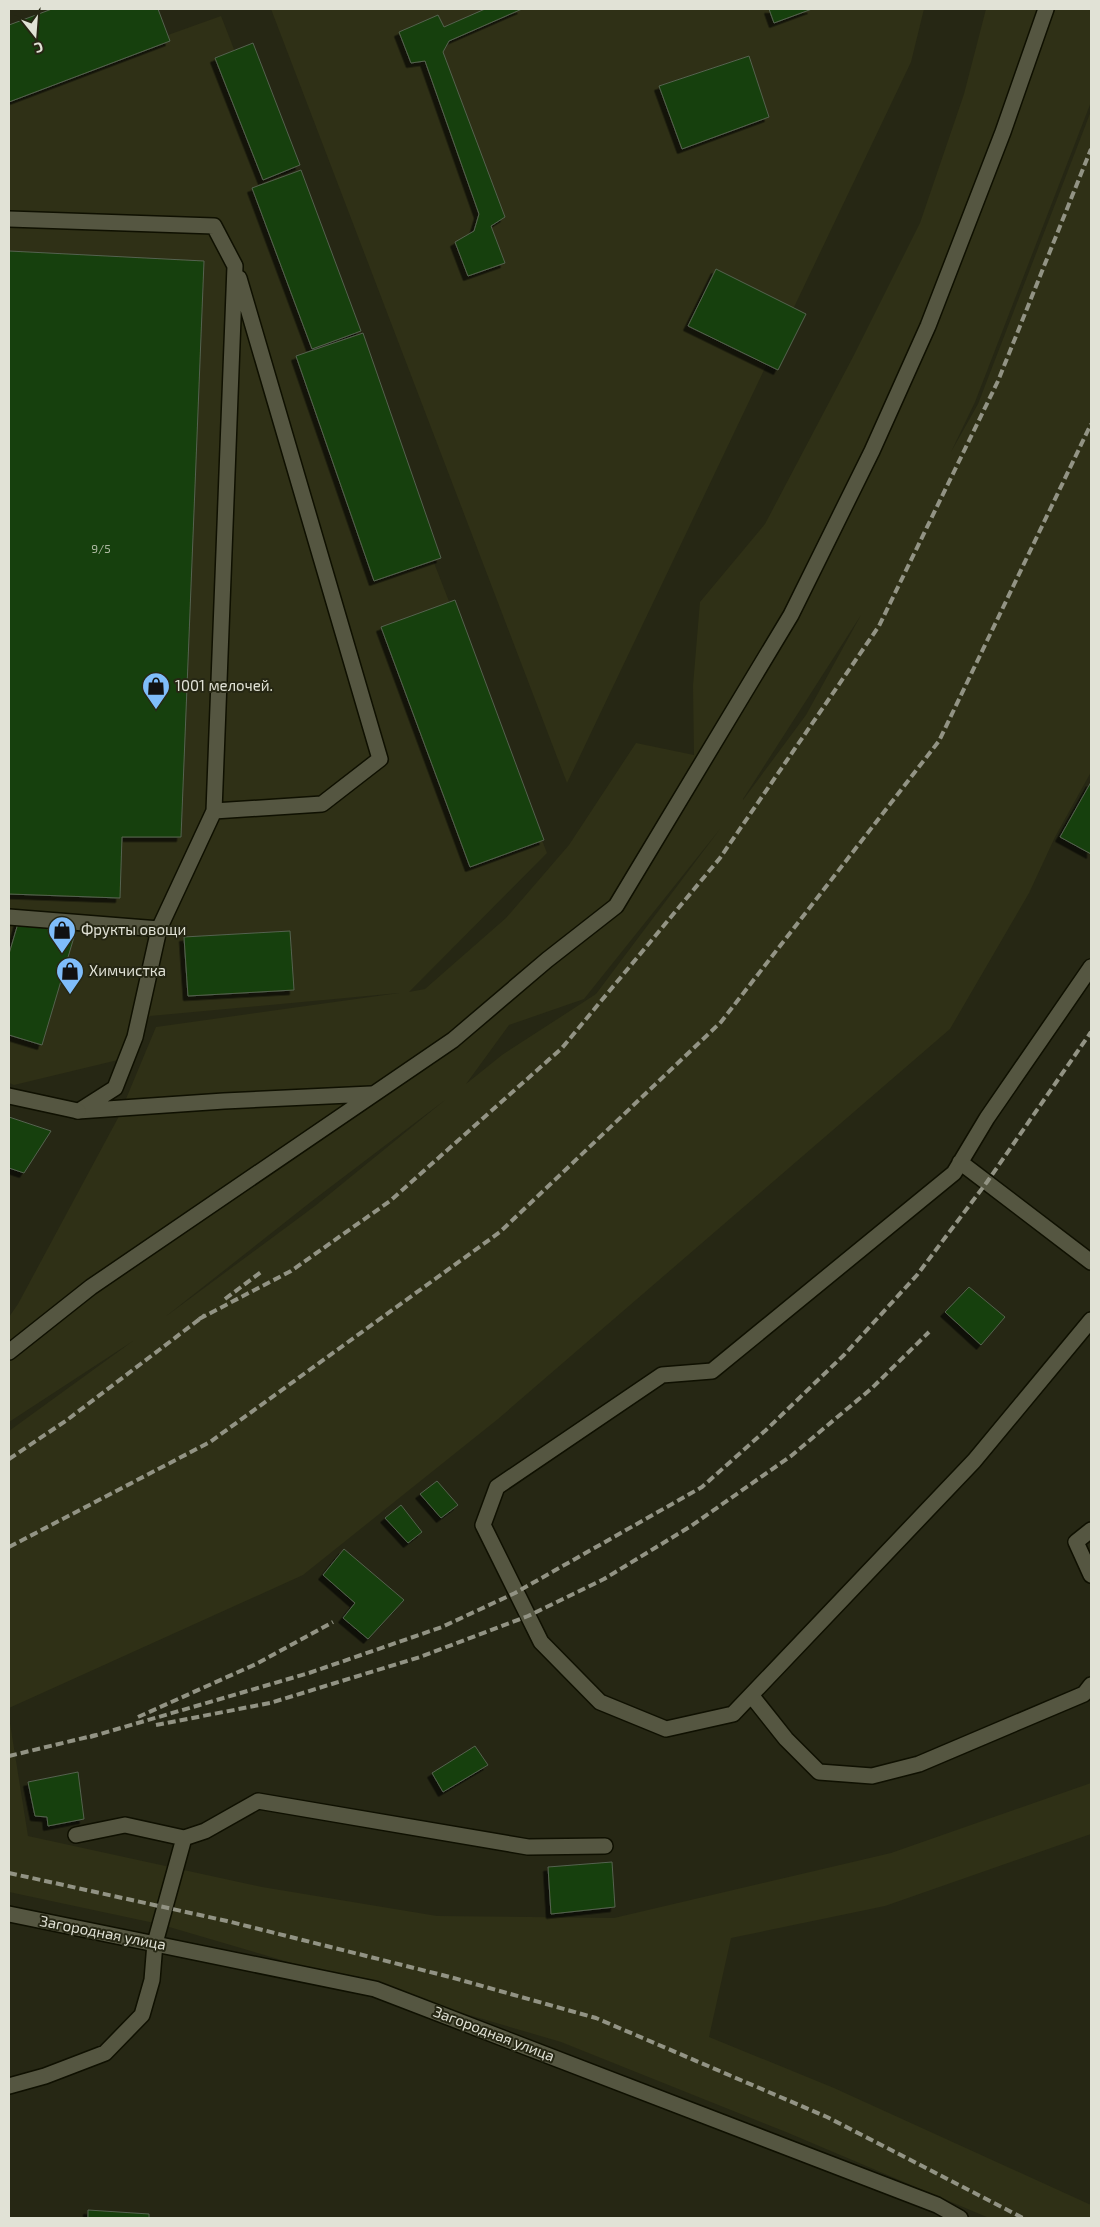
<svg xmlns="http://www.w3.org/2000/svg" width="1100" height="2227" viewBox="0 0 1100 2227" font-family="'Exo 2',sans-serif">
<style>
.built{fill:#2f3016;fill-rule:evenodd}
.building{fill:#194009;stroke:#546250;filter:url(#shadow)}
.lines{fill:none;stroke-linecap:round;stroke-linejoin:round}
.lane-casing{stroke:#0f1001;stroke-width:18}
.street-casing{stroke:#0f1001;stroke-width:18}
.lane{stroke:#555641;stroke-width:15}
.street{stroke:#555641;stroke-width:15}
.rail{stroke:#929384;stroke-width:4;stroke-dasharray:8 4;stroke-linecap:butt}
.labels{text-anchor:middle;stroke-width:4;stroke-linejoin:round;paint-order:stroke}
.number-label{font-size:12px;fill:#afbaa3}
.poi-label{font-size:15px;fill:#e1e2d6;stroke:#262714;text-anchor:start}
.street-label{font-size:15px;fill:#e1e2d6;stroke:#262714}
</style>
<defs>
<filter id="shadow"><feDropShadow dx="-4.5" dy="4.5" stdDeviation="0" flood-color="#0009"/></filter>
</defs>
<rect width="100%" height="100%" fill="#262714"/>
<path class="built" d="M271,9H924L911,62L567,783Z
M986,9H1091V102L975,402L951,452L978,404L1091,111V772L1055,837L1029,893L950,1029L498,1419L303,1575L9,1708V1431L133,1341L9,1422V1317L18,1304L118,1118L156,1027L399,993L150,1016L118,1060L14,1085L9,1083V92L221,16L547,853L409,992L425,989L506,918L569,845L636,743L694,755L693,686L700,602L765,524L854,355L920,223L964,94ZM861,615L806,715L743,800V799ZM720,829L596,994L502,1055L466,1084L509,1025L584,999ZM445,1100L315,1206L165,1317L312,1201Z
M9,1717L28,1836L262,1887L437,1916L614,1918L891,1853L1091,1783V1834L885,1906L731,1938L709,2037L834,2088L1091,2205V2218H989L786,2132L561,2042L159,1924L9,1892Z"/>
<path class="building" d="M52,9H158L170,41L9,102V25Z
M485,9H522L449,41L443,52L505,217L491,226L505,263L468,276L455,242L474,231L479,214L425,61L411,63L399,32L438,15L444,27Z
M769,9H812L774,23Z
M253,43L300,165L263,180L215,58Z
M749,56L769,117L682,149L659,86Z
M301,170L361,331L312,349L252,188Z
M9,251L204,261L181,837H122L120,898L9,894Z
M716,269L806,314L778,370L688,326Z
M363,333L441,558L374,581L296,356Z
M455,600L544,840L470,867L381,627Z
M1091,782V854L1060,837Z
M19,920L74,937L42,1045L9,1035V954Z
M290,931L294,990L188,996L184,937Z
M9,1117L51,1131L24,1173L9,1168Z
M969,1287L1005,1317L981,1345L945,1312Z
M437,1481L458,1505L441,1518L420,1494Z
M401,1505L422,1532L408,1543L385,1518Z
M344,1549L404,1600L368,1639L343,1618L355,1603L323,1575Z
M475,1746L488,1765L443,1792L432,1773Z
M78,1772L84,1819L48,1826L47,1817L35,1816L28,1782Z
M612,1862L615,1907L551,1914L548,1867Z
M88,2210L149,2214V2218H88Z"/>
<g class="lines">
<g class="lane-casing">
<path id="lane" d="M9,219L214,226L235,266L214,811L159,929L9,917
M214,811L322,804L380,759L239,278
M1091,967L987,1118L954,1173L712,1371L662,1375L497,1487L483,1525L541,1642L600,1702L666,1729L733,1714L974,1461L1091,1320
M82,1109L115,1088L135,1037L159,929
M78,1111L224,1101L371,1094
M960,1162L1091,1262
M9,1352L91,1287L453,1040L547,960L616,906L791,615L872,451L928,326L1003,132L1046,9
M1091,1530L1076,1542L1091,1575
M751,1695L786,1739L819,1772L872,1776L919,1764L1084,1694L1091,1685
M76,1835L125,1825L184,1838
M9,2086L45,2076L105,2053L142,2015L152,1980L155,1943L184,1838L205,1831L258,1801L528,1847L605,1846"/>
</g>
<g class="street-casing">
<path id="street" d="M9,1096L78,1111
M9,1914L375,1989L937,2205L960,2218"/>
</g>
<use href="#lane" class="lane"/>
<use href="#street" class="street"/>
<path class="rail" d="M225,1299L261,1272
M199,1319L291,1271L390,1201L562,1048L720,858L879,626L998,381L1091,149
M9,1459L67,1420L205,1315
M9,1547L210,1442L500,1232L721,1022L939,741L1091,424
M138,1717L256,1664L333,1622
M156,1725L270,1703L420,1657L528,1616L604,1579L691,1526L791,1456L872,1388L929,1332
M90,1737L309,1673L442,1627L515,1593L702,1487L766,1430L844,1355L917,1275L987,1182L1091,1032
M9,1756L96,1735
M9,1873L227,1921L450,1977L596,2018L827,2117L1023,2218"/>
</g>
<defs>
<g id="shop-pin" transform="scale(1.4375)"><path d="M0 17L-7.5 6A9.5 9.5 0 1 1 7.5 6Z" fill="#7fbdfa" stroke="#262714"/><path d="M-5-2.5h2.3a2.7 3.5 0 0 1 5.4 0H5L5.5 6h-11ZM-1.5-2.5h3a1.5 2.3 0 0 0-3 0Z" fill="#111"/></g>
</defs>
<g fill-rule="evenodd">
<use href="#shop-pin" x="156" y="686"/>
<use href="#shop-pin" x="62" y="930"/>
<use href="#shop-pin" x="70" y="971"/>
</g>
<g class="labels">
<g class="number-label">
<text x="101" y="553">9/5</text>
</g>
<g class="poi-label">
<text x="175" y="691">1001 мелочей.</text>
<text x="81" y="935">Фрукты овощи</text>
<text x="89" y="976">Химчистка</text>
</g>
<g class="street-label">
<text transform="translate(103 1933) rotate(11)" y="5">Загородная улица</text>
<text transform="translate(494 2034) rotate(21)" y="5">Загородная улица</text>
</g>
</g>
<rect width="1100" height="2227" fill="none" stroke="#e1e2d6" stroke-width="20"/>
<g transform="translate(35 35) rotate(163)" stroke="#262714" stroke-width="4" paint-order="stroke">
<path d="M0-4L9 19L0 12L-9 19Z" fill="#e1e2d6"/>
<text y="-8" font-size="14" font-weight="bold" text-anchor="middle" fill="#e1e2d6">С</text>
</g>
</svg>
